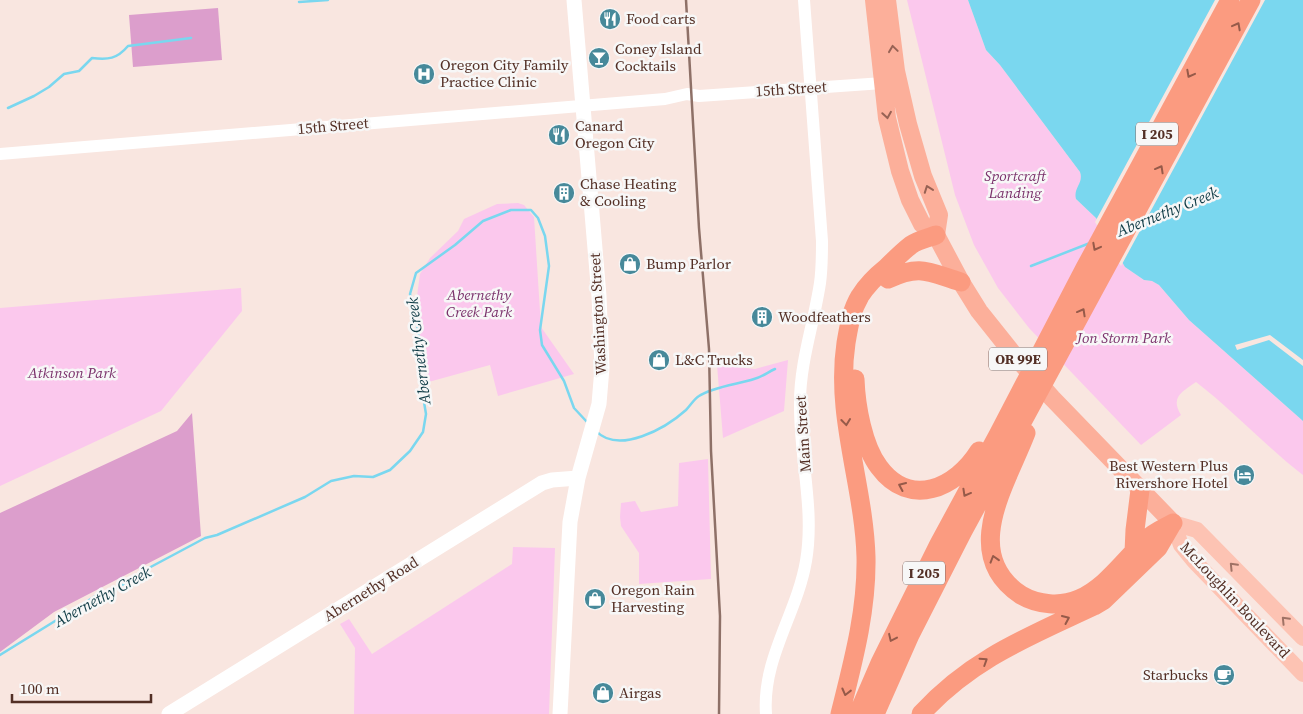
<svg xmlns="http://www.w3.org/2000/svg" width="1303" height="714" viewBox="0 0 1303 714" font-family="'Source Serif 4',serif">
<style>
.green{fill:#fbc8ed}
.forest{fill:#dc9ecc}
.water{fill:#7ad7ef}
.pier{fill:#f9e6e0}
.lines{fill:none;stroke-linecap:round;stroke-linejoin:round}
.stream{stroke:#7ad7ef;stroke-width:2.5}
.tertiary{stroke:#fff;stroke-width:12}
.secondary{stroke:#fff;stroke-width:15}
.primary{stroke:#fdc3b3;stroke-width:16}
.trunk{stroke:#fcaf9a;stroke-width:18}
.motorway{stroke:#fb9b80;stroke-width:19}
.rail{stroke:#8e7067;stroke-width:2.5}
.oneway{stroke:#965a49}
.oneway2{stroke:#976254}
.oneway3{stroke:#a07265}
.labels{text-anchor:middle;stroke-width:5;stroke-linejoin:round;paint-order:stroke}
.shield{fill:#f7f7f7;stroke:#846b64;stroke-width:1}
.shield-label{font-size:14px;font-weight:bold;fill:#532f25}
.poi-label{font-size:15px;fill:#532f25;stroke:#f7f7f7;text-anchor:start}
.street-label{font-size:15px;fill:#532f25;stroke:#f7f7f7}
.park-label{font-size:15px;font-style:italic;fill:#7b326c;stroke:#f7f7f7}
.water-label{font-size:16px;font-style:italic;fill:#103c46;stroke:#f7f7f7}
</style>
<rect width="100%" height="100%" fill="#f9e6e0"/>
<path class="green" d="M907,0H968L986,50L1000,65L1080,172C1084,182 1075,189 1076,199L1096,218L1125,267L1144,280L1152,281L1159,285L1189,320L1303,421V475C1265,446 1234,411 1196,382C1182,392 1170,397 1181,415L1141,445L1029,328L998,288L974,245L955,195Z
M518,203L524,205L534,217L541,327L574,374L498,396L490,365L425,383L419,337L421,331L418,327L417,296L420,274L430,258L458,231L464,219L497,204Z
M241,288L242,311L161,411L0,486V308Z
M788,360L784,411L723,438L717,365L755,369Z
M708,459L711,579L639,584V553L621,526L620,517L621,503L635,501L641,512L678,506L679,463Z
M513,547L555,548L549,714H354L355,648L340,624L349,619L372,654L512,564Z"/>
<path class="forest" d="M218,8L222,60L133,67L129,15Z
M192,413L201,536L54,612L0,652V513L177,431Z"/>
<path class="water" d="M968,0H1303V421L1189,320L1159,285L1152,281L1144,280L1125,267L1096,218L1076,199C1073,188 1084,183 1080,172L1000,65L986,50Z"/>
<path class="pier" d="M1215,0H1265L1121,266L1095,222Z
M1270,335L1303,360V366L1269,340L1237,350L1235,345Z"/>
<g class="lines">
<path class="stream" d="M299,2L328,0
M8,108L34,96L49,87L64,74L79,71L92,58C108,60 117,59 128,46L191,38
M1031,266L1090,243
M596,431C619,455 666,428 686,410C690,406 694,399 699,396C712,387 739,384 754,379C762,377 768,372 775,369
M0,655L94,597L129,582L145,570L205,538L217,535L305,497L331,481L354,476L373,477L390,470L410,451L423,432L426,414L421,384L418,330L410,294L416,273L455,245L483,221L511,210H531L538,218L545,236L549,266L540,330L542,345L564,381L574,408L587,422"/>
<path class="tertiary" d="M0,154L665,99L687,94L699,96L883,83
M766,714C762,658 797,614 806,561C815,508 799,456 800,402C800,362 814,323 820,283C822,269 822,255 822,241L804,0"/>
<path class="secondary" d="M169,714L542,483L552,480L578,478
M560,714L570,522L578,478L599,404L602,368L599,296L574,0"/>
<path class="primary" d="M1173,523L1181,545L1194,561L1303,674
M1173,523L1197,530L1303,638"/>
<path class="trunk" d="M874,0L887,118L900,171L910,200L922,224L936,235L961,282L979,311L1014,355L1052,398L1173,523
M887,0L896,71L908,124L923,176L939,215L936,235"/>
<path class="motorway" d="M888,279C921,264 928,272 961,282
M855,379C856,406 863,446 879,467C910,509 956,488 979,451
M1026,433C1007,483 959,554 1021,595C1038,605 1061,607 1079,599C1107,587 1125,558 1147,539C1154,532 1164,528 1173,523
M1134,552L1135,530L1140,490
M840,714C853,662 867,611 866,557C864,485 835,416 846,343C849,326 851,311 860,296C867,285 876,276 886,268C894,260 902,252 911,245C918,240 928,238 936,235
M858,714L880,663L939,544L998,435L1085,268L1230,0
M875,714L910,635L963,531L1251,0
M921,714C971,659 1028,637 1094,606L1104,600L1158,548L1172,524"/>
<path class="rail" d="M686,0L699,228L709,349L711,451L720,616L719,714"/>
</g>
<defs><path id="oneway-chevron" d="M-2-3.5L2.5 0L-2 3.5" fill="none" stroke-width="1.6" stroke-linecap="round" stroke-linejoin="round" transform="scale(1.25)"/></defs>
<g class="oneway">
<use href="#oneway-chevron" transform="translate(1237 26) rotate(-62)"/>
<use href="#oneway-chevron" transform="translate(1190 74) rotate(118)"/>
<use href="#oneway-chevron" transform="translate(1160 169) rotate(-61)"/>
<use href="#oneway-chevron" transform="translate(1096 247) rotate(118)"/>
<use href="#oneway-chevron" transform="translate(1082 312) rotate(-61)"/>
<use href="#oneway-chevron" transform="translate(846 422) rotate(83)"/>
<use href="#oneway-chevron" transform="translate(902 486) rotate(-156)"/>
<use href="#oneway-chevron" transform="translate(966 493) rotate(119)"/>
<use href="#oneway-chevron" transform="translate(994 559) rotate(-107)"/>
<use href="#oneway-chevron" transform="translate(1066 619) rotate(-24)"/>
<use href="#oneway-chevron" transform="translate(892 638) rotate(115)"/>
<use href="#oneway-chevron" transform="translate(984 661) rotate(-33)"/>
<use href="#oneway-chevron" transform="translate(846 692) rotate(104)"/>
</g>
<g class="oneway2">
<use href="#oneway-chevron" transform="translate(893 49) rotate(-98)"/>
<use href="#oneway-chevron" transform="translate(887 115) rotate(81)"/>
<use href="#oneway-chevron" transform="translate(928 189) rotate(-110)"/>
</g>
<g class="oneway3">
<use href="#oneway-chevron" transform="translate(1233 566) rotate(-134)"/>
<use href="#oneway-chevron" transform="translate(1285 620) rotate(-134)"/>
</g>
<defs>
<g id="restaurant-disc" transform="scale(1.125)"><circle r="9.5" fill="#47899a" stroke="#f7f7f7"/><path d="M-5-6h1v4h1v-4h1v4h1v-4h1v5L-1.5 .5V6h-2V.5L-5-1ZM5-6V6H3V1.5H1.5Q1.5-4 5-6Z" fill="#fff"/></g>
<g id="bar-disc" transform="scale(1.125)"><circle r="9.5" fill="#47899a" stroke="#f7f7f7"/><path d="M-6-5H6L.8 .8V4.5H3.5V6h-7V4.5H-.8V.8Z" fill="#fff"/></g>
<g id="hospital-disc" transform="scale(1.125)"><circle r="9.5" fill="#47899a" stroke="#f7f7f7"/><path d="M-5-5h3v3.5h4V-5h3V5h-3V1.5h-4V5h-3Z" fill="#fff"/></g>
<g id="building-disc" transform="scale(1.125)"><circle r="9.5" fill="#47899a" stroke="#f7f7f7"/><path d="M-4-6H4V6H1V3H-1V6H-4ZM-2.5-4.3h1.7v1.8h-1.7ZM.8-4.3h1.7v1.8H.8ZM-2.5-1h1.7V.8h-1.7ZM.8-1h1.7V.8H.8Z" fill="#fff"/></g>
<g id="shop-disc" transform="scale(1.125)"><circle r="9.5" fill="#47899a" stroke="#f7f7f7"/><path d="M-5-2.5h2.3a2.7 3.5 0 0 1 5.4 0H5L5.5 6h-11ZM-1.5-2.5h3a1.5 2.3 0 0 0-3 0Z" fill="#fff"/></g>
<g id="hotel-disc" transform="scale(1.125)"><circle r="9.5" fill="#47899a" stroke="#f7f7f7"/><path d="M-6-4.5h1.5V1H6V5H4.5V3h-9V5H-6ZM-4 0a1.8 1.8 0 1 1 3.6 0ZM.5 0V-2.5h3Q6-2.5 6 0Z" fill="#fff"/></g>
<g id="cafe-disc" transform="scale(1.125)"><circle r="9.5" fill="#47899a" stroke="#f7f7f7"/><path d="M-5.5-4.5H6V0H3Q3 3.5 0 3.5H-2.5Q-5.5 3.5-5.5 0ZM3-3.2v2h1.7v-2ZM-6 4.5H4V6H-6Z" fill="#fff"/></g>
</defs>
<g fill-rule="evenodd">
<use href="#restaurant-disc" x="610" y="19"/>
<use href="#bar-disc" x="599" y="58"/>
<use href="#hospital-disc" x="424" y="74"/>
<use href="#restaurant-disc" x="559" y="135"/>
<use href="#building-disc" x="564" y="193"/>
<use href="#shop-disc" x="630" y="264"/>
<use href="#building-disc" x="762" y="317"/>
<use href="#shop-disc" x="659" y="360"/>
<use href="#hotel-disc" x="1244" y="475"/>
<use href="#shop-disc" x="595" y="599"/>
<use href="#cafe-disc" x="1224" y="675"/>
<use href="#shop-disc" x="603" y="693"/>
</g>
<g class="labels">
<g class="shield">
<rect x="1136" y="122.5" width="42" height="23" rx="4"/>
<rect x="989" y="347.5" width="58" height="23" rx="4"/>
<rect x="903" y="561.5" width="42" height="23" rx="4"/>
</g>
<g class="shield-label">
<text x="1157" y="139">I 205</text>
<text x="1018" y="364">OR 99E</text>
<text x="924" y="578">I 205</text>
</g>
<g class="poi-label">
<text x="626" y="24">Food carts</text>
<text x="615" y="54">Coney Island<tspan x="615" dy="17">Cocktails</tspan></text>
<text x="440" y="70">Oregon City Family<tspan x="440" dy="17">Practice Clinic</tspan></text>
<text x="575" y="131">Canard<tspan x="575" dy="17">Oregon City</tspan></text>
<text x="580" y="189">Chase Heating<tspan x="580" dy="17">&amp; Cooling</tspan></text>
<text x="646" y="269">Bump Parlor</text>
<text x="778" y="322">Woodfeathers</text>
<text x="675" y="365">L&amp;C Trucks</text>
<text x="1228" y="471" text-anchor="end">Best Western Plus<tspan x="1228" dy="17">Rivershore Hotel</tspan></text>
<text x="611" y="595">Oregon Rain<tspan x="611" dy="17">Harvesting</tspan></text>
<text x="1208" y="680" text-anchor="end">Starbucks</text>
<text x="619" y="698">Airgas</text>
</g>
<g class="street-label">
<text transform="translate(791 89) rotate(-4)" y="5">15th Street</text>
<text transform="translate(333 126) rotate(-5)" y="5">15th Street</text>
<text transform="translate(598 314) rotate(-93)" y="5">Washington Street</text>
<text transform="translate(803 434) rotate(-94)" y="5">Main Street</text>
<text transform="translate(371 589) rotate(-32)" y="5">Abernethy Road</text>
<text transform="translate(1235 600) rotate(47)" y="5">McLoughlin Boulevard</text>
</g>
<g class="park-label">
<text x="1015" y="181">Sportcraft<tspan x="1015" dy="17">Landing</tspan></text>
<text x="479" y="300">Abernethy<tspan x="479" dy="17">Creek Park</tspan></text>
<text x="1124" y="343">Jon Storm Park</text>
<text x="72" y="378">Atkinson Park</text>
</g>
<g class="water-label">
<text transform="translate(1167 211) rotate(-22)" y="6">Abernethy Creek</text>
<text transform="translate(418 351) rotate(-97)" y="6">Abernethy Creek</text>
<text transform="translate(102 596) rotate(-29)" y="6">Abernethy Creek</text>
</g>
</g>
<path d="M12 694v8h139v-8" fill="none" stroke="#532f25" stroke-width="2.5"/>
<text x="20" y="694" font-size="15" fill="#532f25" stroke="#f7f7f7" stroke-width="4" paint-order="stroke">100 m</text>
</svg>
